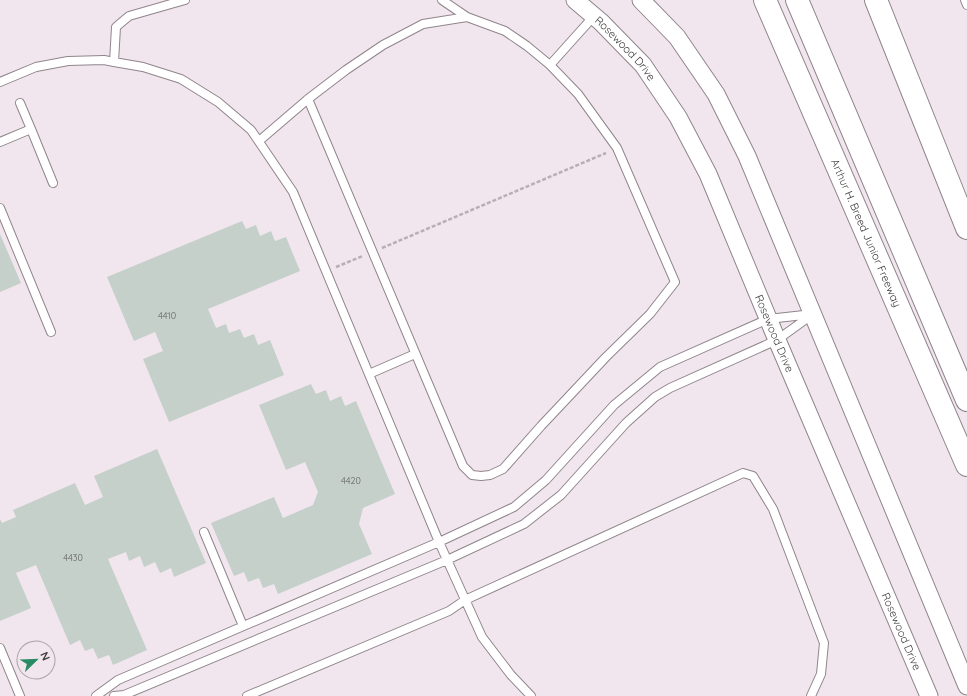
<svg xmlns="http://www.w3.org/2000/svg" width="967" height="696" viewBox="0 0 967 696" font-family="Quicksand,sans-serif">
<style>
.building{fill:#c5d0ca}
.lines{fill:none;stroke-linecap:round;stroke-linejoin:round}
.lane-casing{stroke:#8f858b;stroke-width:10}
.street-casing{stroke:#8f858b;stroke-width:19}
.highway-casing{stroke:#8f858b;stroke-width:24}
.path{stroke:#b7afb4;stroke-width:2.5;stroke-dasharray:4 2;stroke-linecap:butt}
.lane{stroke:#fff;stroke-width:8}
.street{stroke:#fff;stroke-width:17}
.highway{stroke:#fff;stroke-width:22}
.labels{text-anchor:middle;stroke-width:3.5;stroke-linejoin:round;paint-order:stroke}
.number-label{font-size:9px;fill:#606060}
.street-label{font-size:11px;fill:#3e3a3d;stroke:#f1e6ed}
</style>
<rect width="100%" height="100%" fill="#f1e6ed"/>
<path class="building" d="M242,221L246,229L256,225L260,236L271,231L275,241L286,237L300,271L208,309L216,328L226,324L229,333L240,329L244,338L254,334L258,345L270,340L284,375L169,422L143,359L163,351L155,332L134,341L107,277Z
M0,234L21,283L0,292Z
M311,384L316,394L326,390L330,401L341,396L345,406L356,401L395,494L363,508L359,524L372,554L278,594L274,584L263,588L259,578L248,582L244,572L234,576L211,523L274,497L283,518L313,505L318,492L305,462L286,470L259,405Z
M157,449L206,563L174,577L171,568L160,573L155,562L144,567L140,556L129,561L126,552L108,559L147,650L113,665L109,655L98,659L93,648L85,651L80,640L70,645L36,565L16,573L31,608L0,621V519L2,523L16,517L13,510L75,483L85,505L103,497L94,476Z"/>
<g class="lines">
<g class="lane-casing">
<path id="lane" d="M442,0L467,17
M965,0L967,5
M114,62L116,27L129,16L185,0
M550,65L594,16
M0,82L36,67L68,61L104,60L114,62L143,67L181,79L218,102L251,130L293,192L439,542L482,637L511,675L531,696
M20,103L31,129
M259,141L308,99L346,70L383,45L423,24L467,17L505,31L527,46L550,65L578,94L617,148L675,282L650,314L606,357L541,426L503,469L490,475L481,476L472,475L463,466L308,99
M0,142L31,129L53,183
M0,208L51,332
M369,374L415,354
M204,532L243,626
M0,648L20,696
M96,696L118,680L439,542L514,507L546,480L614,405L660,367L768,319L813,314
M114,696L124,695L447,560L524,524L561,495L626,423L655,397L670,388L777,340L813,314
M247,696L449,611L465,600L743,473L753,476L773,509L824,643L821,674L811,696"/>
</g>
<g class="street-casing">
<g id="street">
<path id="s1" d="M575,0L601,22L643,65L678,117L708,174L777,340L929,696"/>
<path d="M641,0L677,37L716,94L747,156L967,686"/>
</g>
</g>
<g class="highway-casing">
<g id="highway">
<path id="s2" d="M765,0L967,465"/>
<path d="M797,0L967,400"/>
<path d="M876,0L967,228"/>
</g>
</g>
<path class="path" d="M382,248L606,153
M336,267L363,256"/>
<use href="#lane" class="lane"/>
<use href="#street" class="street"/>
<use href="#highway" class="highway"/>
</g>
<g class="labels">
<g class="number-label">
<text x="167" y="319">4410</text>
<text x="351" y="484">4420</text>
<text x="73" y="561">4430</text>
</g>
<g class="street-label">
<text dy="4" stroke="none"><textPath href="#s1" startOffset="70">Rosewood Drive</textPath></text>
<text dy="4" stroke="none"><textPath href="#s2" startOffset="254">Arthur H. Breed Junior Freeway</textPath></text>
<text dy="4" stroke="none"><textPath href="#s1" startOffset="394">Rosewood Drive</textPath></text>
<text dy="4" stroke="none"><textPath href="#s1" startOffset="718">Rosewood Drive</textPath></text>
</g>
</g>
<g transform="translate(36 660) rotate(67)"><circle r="19" fill="#f1e6ed" stroke="#a9a1a7"/>
<path d="M0-3L7 15L0 10L-7 15Z" fill="#298b66"/>
<text y="-6" font-size="11" font-weight="bold" text-anchor="middle" fill="#3e3a3d">N</text>
</g>
</svg>
